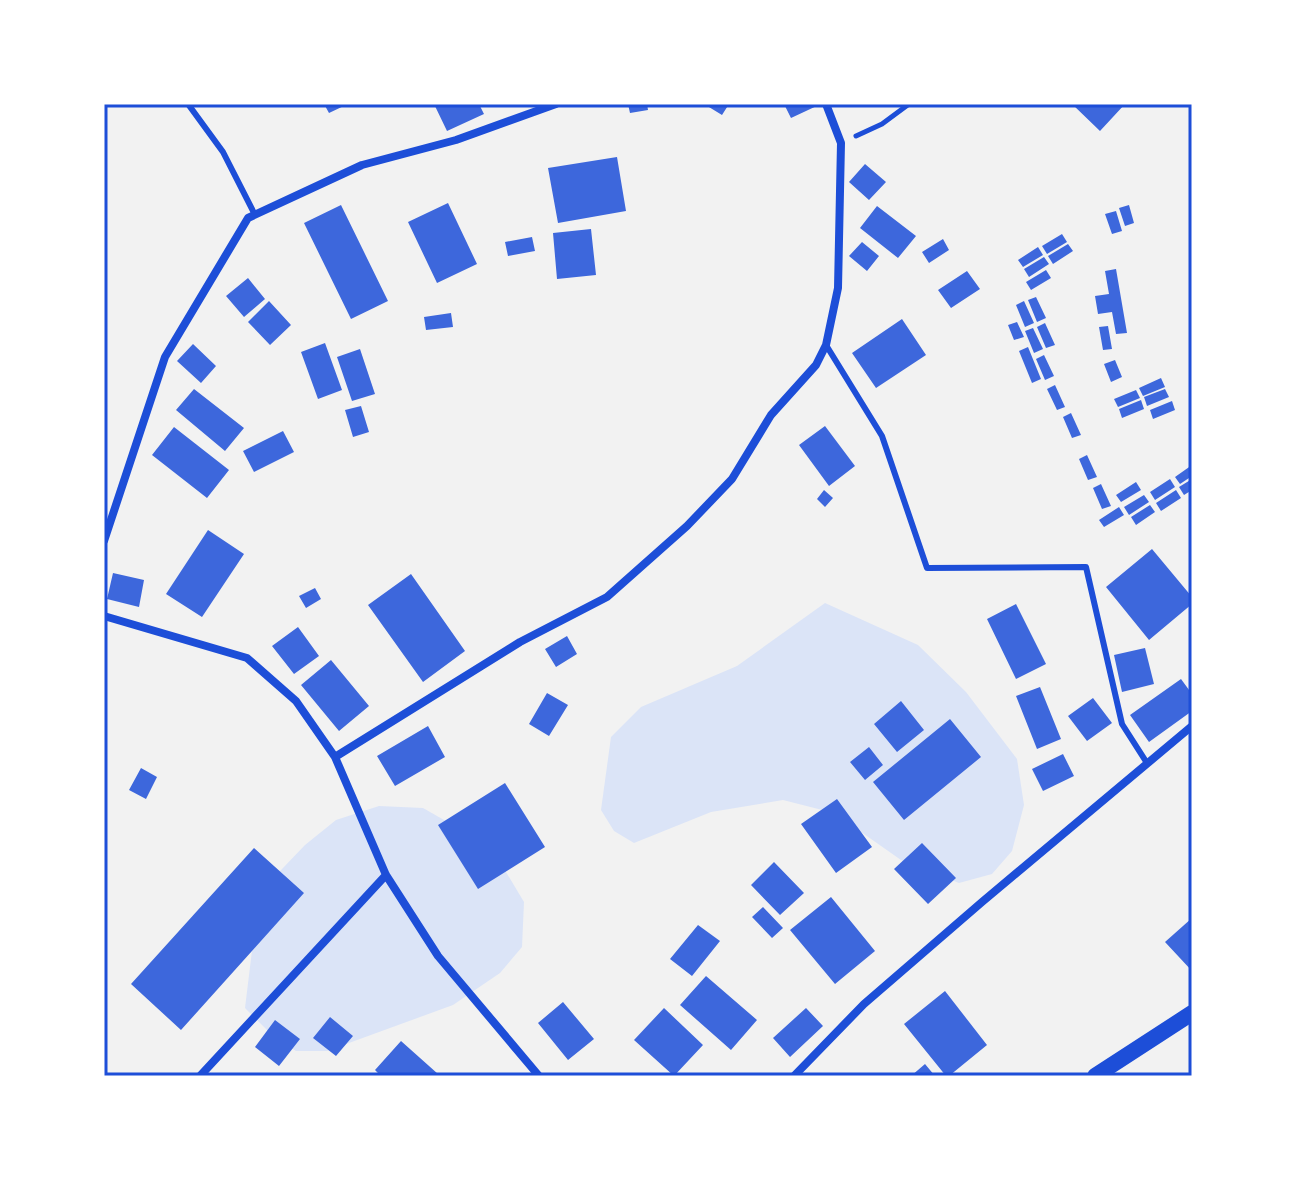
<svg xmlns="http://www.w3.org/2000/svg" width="1296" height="1180" viewBox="0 0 1296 1180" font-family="'Exo 2',sans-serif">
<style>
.green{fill:#dbe4f7}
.building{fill:#3d67dc}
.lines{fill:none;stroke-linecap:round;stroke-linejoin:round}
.path{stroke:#1d4ed8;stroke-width:5}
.service{stroke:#1d4ed8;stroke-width:6}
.minor{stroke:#1d4ed8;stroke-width:8}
.secondary{stroke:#1d4ed8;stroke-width:16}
.neatline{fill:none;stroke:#1d4ed8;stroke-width:3}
</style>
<rect width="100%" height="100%" fill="#f2f2f2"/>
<path class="green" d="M825,603L918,645L966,692L1017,759L1024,805L1012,851L992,874L959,883L901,860L834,813L783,800L711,812L634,843L614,831L601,810L611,737L641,707L737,666Z
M379,806L423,808L465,832L500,862L524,902L522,947L500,973L453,1005L327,1051H296L273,1036L245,1008L259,893L305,845L336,820Z"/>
<path class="building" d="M324,104H348L329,113Z
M434,104H479L484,114L447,131Z
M628,104H647L648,110L630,113Z
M704,104H729L722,115Z
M784,104H821L791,118Z
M1072,104H1125L1100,131Z
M617,157L626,211L558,223L548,168Z
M865,164L886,182L869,200L849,182Z
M448,203L477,264L437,283L408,222Z
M341,205L388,301L351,319L304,223Z
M1129,205L1134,223L1125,226L1119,208Z
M877,206L916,236L898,258L860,228Z
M1116,211L1122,231L1112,234L1105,214Z
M591,229L596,275L557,279L553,233Z
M1062,234L1067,242L1047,254L1042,246Z
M532,237L535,251L508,256L505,242Z
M943,239L949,250L929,263L922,252Z
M862,242L879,256L867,271L849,256Z
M1068,244L1073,251L1053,264L1048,256Z
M1038,247L1043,255L1023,267L1018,260Z
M1044,257L1049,264L1029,277L1024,269Z
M1116,269L1127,333L1116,334L1112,312L1098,314L1095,296L1109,294L1105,271Z
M1046,270L1051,278L1031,290L1026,282Z
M967,271L980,289L951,308L938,290Z
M248,278L265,299L244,317L226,296Z
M1036,297L1046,318L1037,322L1028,300Z
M269,301L291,325L270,345L248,322Z
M1024,301L1034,323L1025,327L1016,305Z
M451,313L453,327L426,330L424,317Z
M902,319L926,355L876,388L852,353Z
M1017,322L1024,337L1014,340L1008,325Z
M1045,323L1055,345L1046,348L1037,327Z
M1108,326L1112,349L1103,350L1099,327Z
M1033,328L1043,349L1034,353L1025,331Z
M325,343L342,390L318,399L301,352Z
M193,344L216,366L201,383L177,361Z
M1028,347L1041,379L1032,383L1019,351Z
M360,349L375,394L352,401L337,357Z
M1044,355L1054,376L1045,380L1036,359Z
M1115,360L1122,377L1111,382L1104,364Z
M1161,378L1165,387L1143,396L1139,388Z
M1055,385L1065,407L1057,410L1047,389Z
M194,389L244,428L225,451L176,410Z
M1165,389L1169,397L1147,406L1144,397Z
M1136,390L1140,398L1118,407L1114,399Z
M1141,400L1144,409L1122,418L1119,409Z
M1172,401L1175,410L1153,419L1150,410Z
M361,406L369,432L353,437L345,410Z
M1071,413L1081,435L1072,438L1063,417Z
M825,426L855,466L829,486L799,445Z
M174,427L229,470L207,498L152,455Z
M283,431L294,452L254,472L243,451Z
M1087,455L1097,477L1088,480L1079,459Z
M1192,465V476L1180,484L1175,477Z
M1170,479L1175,487L1155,500L1150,492Z
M1192,479V490L1184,495L1179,487Z
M1136,482L1141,490L1121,502L1116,495Z
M1101,484L1111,506L1102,509L1093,488Z
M824,490L833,498L825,507L817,499Z
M1176,490L1181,498L1161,511L1156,503Z
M1144,495L1149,502L1129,515L1124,507Z
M1150,505L1155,512L1136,525L1131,517Z
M1119,507L1124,515L1104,527L1099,520Z
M208,530L244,554L202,617L166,594Z
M1152,549L1192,597V604L1149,640L1106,587Z
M113,573L144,580L139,607L107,599Z
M411,574L465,651L423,682L368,605Z
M315,588L321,599L306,608L299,596Z
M1016,604L1046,664L1016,679L987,619Z
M298,627L319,656L294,674L272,646Z
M567,636L577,654L556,667L545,649Z
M1145,648L1154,684L1122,692L1114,655Z
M331,660L369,706L339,731L301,685Z
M1181,679L1192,694V711L1149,742L1130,715Z
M1040,687L1061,739L1037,749L1016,696Z
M547,693L568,705L549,736L529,724Z
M1093,698L1112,723L1087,741L1068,716Z
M901,701L924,730L897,752L874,724Z
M950,719L981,757L904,820L873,782Z
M428,726L445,757L395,786L377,756Z
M869,747L883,765L865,780L850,762Z
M1063,754L1074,776L1043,791L1032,769Z
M141,768L157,777L146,799L129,790Z
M505,783L545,847L478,889L438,825Z
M837,799L872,847L836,873L801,824Z
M922,843L956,878L928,904L894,869Z
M254,848L304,893L181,1030L131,984Z
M774,862L804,893L780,915L751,885Z
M831,897L875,951L835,984L790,930Z
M763,907L783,928L772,938L752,917Z
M1192,918V971L1165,942Z
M698,925L720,941L692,976L670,959Z
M706,976L757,1020L731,1050L680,1005Z
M945,991L987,1045L949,1076H946L904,1024Z
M563,1002L594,1039L568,1060L538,1023Z
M664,1008L703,1045L674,1076L634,1040Z
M806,1008L823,1026L790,1057L773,1038Z
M330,1017L353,1036L336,1056L313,1038Z
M275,1020L300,1039L279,1066L255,1047Z
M401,1041L438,1074L436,1076H381L375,1070Z
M925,1064L935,1076H911Z"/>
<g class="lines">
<path class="path" d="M856,136L882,124L909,104"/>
<path class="service" d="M188,104L223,152L255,215
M826,345L882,436L927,568L1086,567L1122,724L1147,763"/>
<path class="minor" d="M104,541L165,357L248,218L362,165L456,140L556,104
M104,616L247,658L296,701L335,757L386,875L438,956L539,1076
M335,757L520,642L607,597L687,526L732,479L771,415L816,365L826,345L838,288L841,143L826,104
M200,1076L386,875
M794,1076L864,1004L982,902L1192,726"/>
<path class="secondary" d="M1095,1076L1192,1013"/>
</g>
<rect width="1296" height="1180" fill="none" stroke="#ffffff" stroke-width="212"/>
<rect x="106" y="106" width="1084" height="968" class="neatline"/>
</svg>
